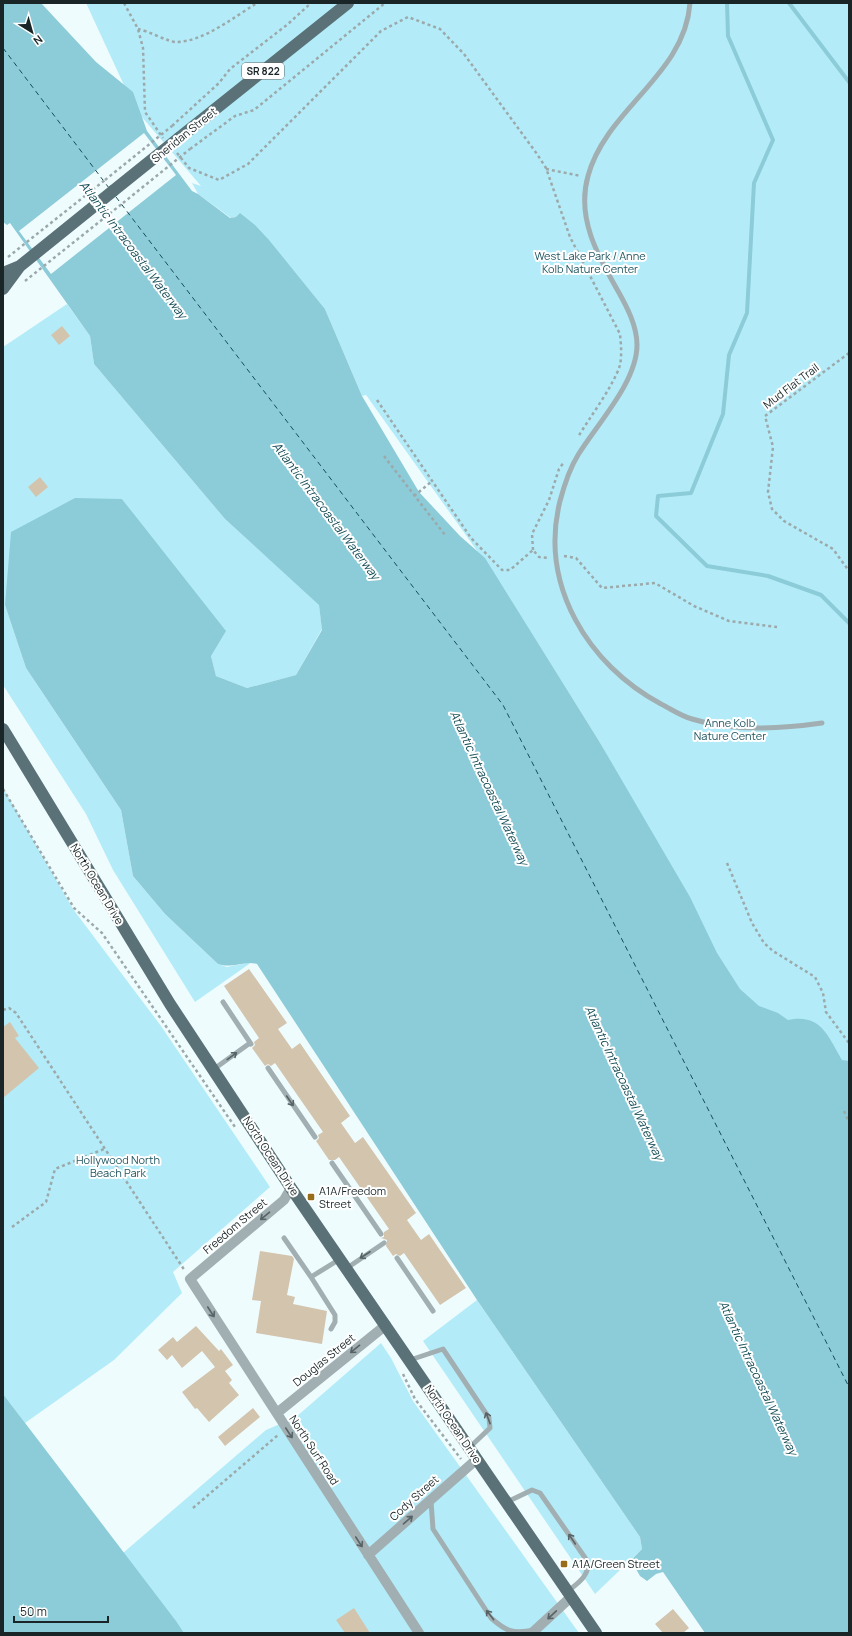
<svg xmlns="http://www.w3.org/2000/svg" width="852" height="1636" viewBox="0 0 852 1636" font-family="Manrope,sans-serif">
<style>
.green{fill:#b3ecf8}
.water{fill:#8ccbd8}
.pier{fill:#effcfe}
.lines{fill:none;stroke-linecap:round;stroke-linejoin:round}
.stream{stroke:#8ccbd8;stroke-width:4}
.ferry{stroke:#164d57;stroke-width:1;stroke-dasharray:5 4;stroke-linecap:butt}
.building{fill:#d3c4ae}
.path{stroke:#9ca9ab;stroke-width:2.5;stroke-dasharray:3 3;stroke-linecap:butt}
.service{stroke:#a2afb2;stroke-width:5}
.minor{stroke:#a2afb2;stroke-width:10}
.primary{stroke:#5a7277;stroke-width:12}
.path-bridge{stroke:#9ca9ab;stroke-width:2.5;stroke-dasharray:3 3;stroke-linecap:butt}
.primary-bridge{stroke:#5a7277;stroke-width:12}
.oneway{stroke:#576366}
.poi-dot{fill:#986d1a;stroke:#fff;stroke-width:1.5}
.labels{text-anchor:middle;stroke-width:4;stroke-linejoin:round;paint-order:stroke}
.shield{fill:#fff;stroke:#5e6668;stroke-width:1}
.shield-label{font-size:10px;font-weight:bold;fill:#192527}
.street-label{font-size:11px;fill:#192527;stroke:#fff}
.park-label{font-size:11px;fill:#225761;stroke:#fff}
.poi-label{font-size:11px;fill:#192527;stroke:#fff;text-anchor:start}
.water-label{font-size:12px;font-style:italic;fill:#164d57;stroke:#fff}
</style>
<rect width="100%" height="100%" fill="#effcfe"/>
<path class="green" d="M86,3H849V1194L599,741L500,583L366,395L362,396L325,309L279,253L235,217L231,218L198,194L192,183L201,186L135,109Z
M67,304L90,336L94,364L225,519L319,604L322,629L296,675L247,688L216,676L211,656L150,536L122,499L5,605L26,668L121,810L133,876L165,914L218,964L227,967L252,962L195,1002L113,870L86,814L3,685V347Z
M3,788L73,909L161,1026L270,1187L173,1272L182,1293L114,1360L25,1423L3,1394Z
M477,1300L640,1537L642,1549L595,1594L423,1341Z
M381,1343L391,1358L413,1401L579,1633H184L123,1553L266,1430L296,1417Z"/>
<path class="water" d="M3,3H41L96,62L133,92L147,131L192,191L198,194L230,218L236,217L240,213L255,225L269,240L325,309L362,396L419,492L460,536L485,558L599,741L690,897L717,953L740,989L759,1006L778,1013L788,1020C821,1013 828,1036 842,1060L849,1061V1633H705L663,1572L656,1574L647,1581L640,1576L631,1560L642,1549L640,1537L477,1300L257,964C244,960 234,969 218,964L165,914L133,876L121,810L26,668L5,605L11,532L75,498L122,499L226,631L211,656L216,676L247,688L296,675L322,630L319,605L225,519L94,364L90,336L10,223L7,225L3,222Z
M3,1394L176,1621L184,1633H3Z"/>
<path class="pier" d="M144,133L176,175L51,274L19,231Z"/>
<g class="lines">
<path class="stream" d="M727,3L728,36L773,140L754,183L747,313L729,355L723,414L691,493L658,496L656,516L707,566L768,576L821,595L849,623
M789,3L849,82"/>
<path class="ferry" d="M3,48L109,188
M116,197L503,705L849,1387"/>
</g>
<path class="building" d="M62,326L70,336L59,345L51,335Z
M40,477L48,487L36,497L28,487Z
M249,969L287,1023L278,1029L292,1049L300,1043L350,1116L341,1123L355,1143L363,1137L416,1213L407,1220L421,1240L429,1234L466,1288L440,1305L404,1253L400,1256L396,1254L393,1256L386,1246L387,1240L381,1238L384,1237V1232L389,1229L339,1157L335,1160H329L316,1141L319,1138L318,1135L323,1132L275,1063L271,1066L268,1064L265,1066L252,1048L255,1045L254,1042L259,1038L224,986Z
M10,1022L19,1036L15,1038L39,1068L3,1098V1027Z
M260,1251L292,1256L294,1259L287,1295L295,1297L293,1304L327,1311L322,1344L256,1333L261,1301L252,1300Z
M196,1326L219,1351L221,1349L233,1365L225,1371L232,1380L229,1383L239,1395L209,1422L197,1408L195,1409L182,1392L215,1367L202,1351L182,1368L172,1355L167,1360L158,1350L173,1337L177,1342Z
M253,1408L260,1417L225,1446L218,1437Z
M354,1608L370,1633H345L336,1620Z
M673,1609L689,1628L683,1633H663L655,1624Z"/>
<g class="lines">
<path class="path" d="M124,3L138,29L143,48L145,112L163,138
M138,29C149,31 168,42 176,42C203,42 234,17 257,3
M172,126L219,83L230,69L288,24L311,3
M190,149L235,116L254,110L385,3
M177,153L189,168L219,180L248,164L381,31L408,17L440,29L464,54L537,154L546,168L570,237L620,334C621,344 622,355 620,365C614,385 590,417 578,437
M546,169L581,176
M8,257L105,180
M25,281L123,203
M849,353L765,416L773,447L768,492L772,509L784,521L833,549L849,571
M377,400L471,538L502,570H510L533,550L539,557L549,558
M384,456L445,535
M414,496L431,482
M533,550L532,534L549,500L559,469L564,462
M564,556L576,558L602,588L655,583L694,606L729,621L777,627
M3,789L74,908L102,933L235,1127
M727,863L752,923L764,943L773,951L815,977L823,993L826,1012L849,1043
M3,1010L9,1008L16,1013L185,1271
M844,1111L849,1122
M12,1227L46,1202L55,1169L104,1149
M403,1374L415,1399L461,1459
M193,1508L278,1435"/>
<path class="service" d="M690,3C685,75 606,109 588,176C576,218 598,256 618,291C627,307 637,326 637,345C637,382 597,424 578,455C570,468 564,486 560,501C539,585 588,665 661,704C671,709 681,716 692,719C733,732 780,729 822,723
M223,1002L251,1044
M268,1068L315,1137
M214,1069L250,1043
M332,1163L381,1234
M284,1238L311,1277
M397,1258L433,1311
M347,1268L384,1243
M331,1329L335,1322V1315L311,1277L340,1259
M410,1360L443,1349L489,1418L490,1428L469,1448
M431,1501L433,1529L491,1618C507,1632 513,1634 534,1630
M507,1502L532,1490L540,1493L588,1562C589,1576 578,1583 568,1591"/>
<path class="minor" d="M291,1188L284,1200L190,1279L419,1633
M277,1413L386,1325
M368,1555L477,1459
M532,1633L571,1597"/>
<path class="primary" d="M179,138L348,3
M3,273L20,266L113,191
M3,289L20,266
M3,729L170,1004L291,1188L596,1633"/>
<path class="path-bridge" d="M105,180L172,126
M123,203L190,149"/>
<path class="primary-bridge" d="M113,191L179,138"/>
</g>
<defs><path id="oneway-shaft" d="M-6 0H5M1.5-3L5.5 0L1.5 3" fill="none" stroke-width="1.6" stroke-linecap="round" stroke-linejoin="round"/></defs>
<g class="oneway">
<use href="#oneway-shaft" transform="translate(232 1056) rotate(-36)"/>
<use href="#oneway-shaft" transform="translate(290 1101) rotate(56)"/>
<use href="#oneway-shaft" transform="translate(265 1216) rotate(140)"/>
<use href="#oneway-shaft" transform="translate(365 1255) rotate(147)"/>
<use href="#oneway-shaft" transform="translate(211 1312) rotate(57)"/>
<use href="#oneway-shaft" transform="translate(355 1349) rotate(141)"/>
<use href="#oneway-shaft" transform="translate(488 1418) rotate(-110)"/>
<use href="#oneway-shaft" transform="translate(289 1433) rotate(57)"/>
<use href="#oneway-shaft" transform="translate(408 1520) rotate(-41)"/>
<use href="#oneway-shaft" transform="translate(572 1539) rotate(-124)"/>
<use href="#oneway-shaft" transform="translate(359 1542) rotate(57)"/>
<use href="#oneway-shaft" transform="translate(490 1615) rotate(-128)"/>
<use href="#oneway-shaft" transform="translate(552 1615) rotate(137)"/>
</g>
<g class="poi-dot">
<rect x="307" y="1193" width="8" height="8" rx="2"/>
<rect x="560" y="1560" width="8" height="8" rx="2"/>
</g>
<g class="labels">
<rect class="shield" x="242" y="63" width="42" height="16" rx="3"/>
<g class="shield-label">
<text x="263" y="75">SR 822</text>
</g>
<g class="street-label">
<text transform="translate(184 135) rotate(-39)" y="4">Sheridan Street</text>
<text transform="translate(791 386) rotate(-37)" y="4">Mud Flat Trail</text>
<text transform="translate(97 884) rotate(59)" y="4">North Ocean Drive</text>
<text transform="translate(271 1156) rotate(57)" y="4">North Ocean Drive</text>
<text transform="translate(235 1226) rotate(-40)" y="4">Freedom Street</text>
<text transform="translate(324 1360) rotate(-39)" y="4">Douglas Street</text>
<text transform="translate(453 1424) rotate(56)" y="4">North Ocean Drive</text>
<text transform="translate(314 1450) rotate(57)" y="4">North Surf Road</text>
<text transform="translate(414 1498) rotate(-42)" y="4">Cody Street</text>
</g>
<g class="park-label">
<text x="590" y="260">West Lake Park / Anne<tspan x="590" dy="13">Kolb Nature Center</tspan></text>
<text x="730" y="727">Anne Kolb<tspan x="730" dy="13">Nature Center</tspan></text>
<text x="118" y="1164">Hollywood North<tspan x="118" dy="13">Beach Park</tspan></text>
</g>
<g class="poi-label">
<text x="319" y="1195">A1A/Freedom<tspan x="319" dy="13">Street</tspan></text>
<text x="572" y="1568">A1A/Green Street</text>
</g>
<g class="water-label">
<text transform="translate(133 250) rotate(53)" y="4">Atlantic Intracoastal Waterway</text>
<text transform="translate(326 511) rotate(53)" y="4">Atlantic Intracoastal Waterway</text>
<text transform="translate(489 788) rotate(65)" y="4">Atlantic Intracoastal Waterway</text>
<text transform="translate(624 1083) rotate(65)" y="4">Atlantic Intracoastal Waterway</text>
<text transform="translate(758 1378) rotate(65)" y="4">Atlantic Intracoastal Waterway</text>
</g>
</g>
<rect width="852" height="1636" fill="none" stroke="#192527" stroke-width="8"/>
<g transform="translate(32 32) rotate(143)" stroke="#ffffff" stroke-width="3" paint-order="stroke">
<path d="M0-3L7 15L0 10L-7 15Z" fill="#192527"/>
<text y="-6" font-size="11" font-weight="bold" text-anchor="middle" fill="#192527">N</text>
</g>
<path d="M14 1616v6h94v-6" fill="none" stroke="#192527" stroke-width="2"/>
<text x="20" y="1616" font-size="12" fill="#192527" stroke="#ffffff" stroke-width="3" paint-order="stroke">50 m</text>
</svg>
